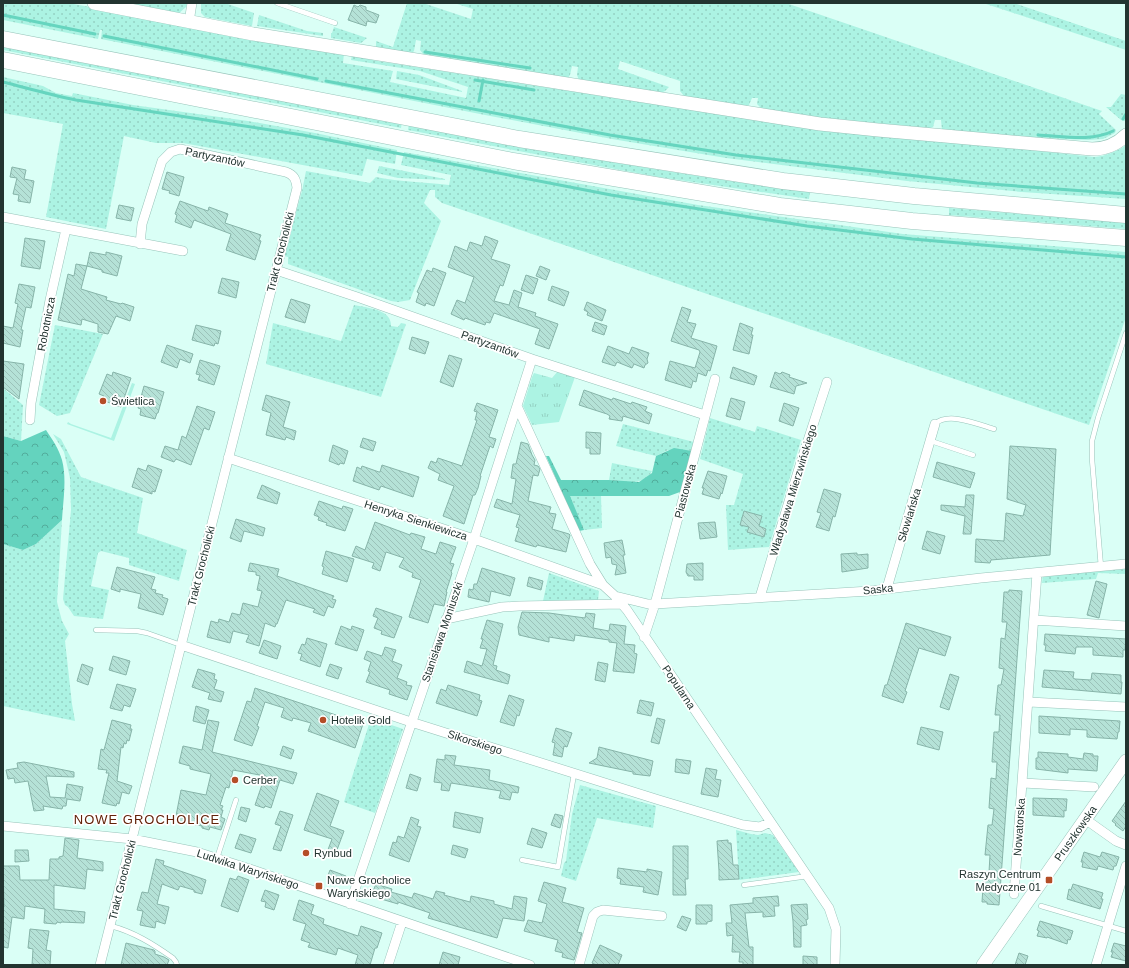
<svg xmlns="http://www.w3.org/2000/svg" width="1129" height="968" viewBox="0 0 1129 968" font-family="Helvetica,sans-serif">
<style>
.grass{fill:url(#grass-dots)}
.forest{fill:url(#forest-crowns)}
.park{fill:url(#park-tufts)}
.garden{fill:#acf3e3}
.lines{fill:none;stroke-linecap:round;stroke-linejoin:round}
.stream{stroke:#66d5bf;stroke-width:3}
.building{fill:url(#building-back-hatch);stroke:#87b4a9}
.lane-casing{stroke:#98c4ba;stroke-width:5.5}
.street-casing{stroke:#98c4ba;stroke-width:10}
.secondary-casing{stroke:#98c4ba;stroke-width:14}
.highway-casing{stroke:#98c4ba;stroke-width:17}
.lane{stroke:#fff;stroke-width:4.5}
.street{stroke:#fff;stroke-width:9}
.secondary{stroke:#fff;stroke-width:13}
.highway{stroke:#fff;stroke-width:16}
.poi-dot{fill:#b44d27;stroke:#fff;stroke-width:1.5}
.labels{text-anchor:middle;stroke-width:3.5;stroke-linejoin:round;paint-order:stroke}
.street-label{font-size:11px;fill:#223430;stroke:#fff}
.poi-label{font-size:11px;fill:#223430;stroke:#fff;text-anchor:start}
.quarter-label{font-size:13px;letter-spacing:1px;fill:#632209;stroke:#fff}
</style>
<defs>
<pattern id="grass-dots" width="8" height="8" patternUnits="userSpaceOnUse"><rect width="8" height="8" fill="#acf3e3"/><path d="M2 2h.1M6 6h.1" fill="none" stroke="#94d1c3" stroke-width="1.8" stroke-linecap="round"/></pattern>
<pattern id="forest-crowns" width="20" height="18" patternUnits="userSpaceOnUse"><rect width="20" height="18" fill="#64d3be"/><path d="M2 6a3 3 0 1 1 6 0M12 15a3 3 0 1 1 6 0" fill="none" stroke="#52ac9b"/></pattern>
<pattern id="park-tufts" width="24" height="20" patternUnits="userSpaceOnUse"><rect width="24" height="20" fill="#acf3e3"/><path d="M3 7l-1-3M5 7V3M7 7l1-3M15 17l-1-3M17 17v-4M19 17l1-3" fill="none" stroke="#94d1c3"/></pattern>
<pattern id="building-back-hatch" width="6" height="6" patternUnits="userSpaceOnUse"><rect width="6" height="6" fill="#b5e2d7"/><path d="M-1 5l2 2M0 0l6 6M5-1l2 2" fill="none" stroke="#9bc2b9"/></pattern>
</defs>
<rect width="100%" height="100%" fill="#dafff6"/>
<path class="grass" d="M3,3H68L344,53L343,63L393,71L390,82L466,98L468,87L420,71L351,60L352,55L363,58L377,61L826,131L1030,150L1094,157C1106,156 1116,152 1126,145V199L1022,192L907,181L726,158L612,139L485,115L101,39L102,30H100L98,39L3,20Z
M119,3H187L186,7L178,14Z
M201,3H225L254,13L252,26L205,17L201,13Z
M407,3H423L471,19L473,9L454,3H786L1102,111L1099,114L1116,130L1115,133L1103,139L1088,140L1016,137L942,130L941,120H935L933,127L930,128L822,118L761,108L757,104L758,98H752L749,105L746,106L684,96L680,91V81L620,61L618,69L669,87L665,91L661,93L579,80L577,75L578,67L572,66L570,75L568,78L424,55L420,50L421,41L416,40L414,51L412,53L376,48V41L393,47Z
M983,3H1014L1126,41V50Z
M259,15L307,31L323,33V36L257,26Z
M334,27L367,38L361,43L331,38V33H332Z
M3,43L402,122L401,128L3,50Z
M397,71L419,75L462,91V92L396,79Z
M3,77L43,86L56,93L72,96L73,93L133,105L248,121L315,133L397,150L395,164L367,159L362,176L183,143H156L124,136L106,229L46,217L63,124L3,113Z
M1121,94L1126,95L1125,121L1121,120L1106,107H1111Z
M409,124C542,150 676,175 810,192L809,199L659,177L561,159L408,130Z
M404,152L698,205L903,234L1126,252V317L1089,425L442,203L435,197V190H430L424,203L441,221L410,300L398,302L391,301L288,264V257L284,256L302,191L306,171L370,183L376,177C401,182 425,182 449,185L451,175L401,165Z
M379,166L445,179V180L398,178L377,173Z
M949,208L1126,223V229L949,215Z
M354,305C367,308 392,309 391,326L398,327L401,323L406,324L381,397L266,364L273,323L341,341Z
M55,325L103,334L70,413L57,416L39,405Z
M3,388L23,405L21,441L3,436Z
M710,418L755,432L757,426L801,440L769,547L728,550L726,505H734L743,474L700,459Z
M623,424L694,442L692,451L668,450L656,456L616,446Z
M53,434L61,439L81,477L143,498L137,533L187,550L179,581L129,565V558L101,551L98,553L91,586L109,590L103,619L74,616L68,607L65,605L63,599L71,510L70,478L64,452Z
M612,463L652,471C644,487 624,481 609,480Z
M569,496H601L602,528L584,530Z
M62,520L57,602L62,621L69,634L65,641L72,704L75,721L3,706V544L23,550L36,544Z
M1126,569V574L1098,573L1096,579L1042,583L1043,576Z
M549,573L599,591L598,600L543,601Z
M371,718L403,729L375,813L344,802Z
M580,785L656,806L653,828L597,818L576,881L561,876L564,863L566,861L572,814Z
M736,830L751,834L758,835L765,833L773,835L799,872L739,880Z"/>
<path class="forest" d="M46,430C52,439 59,449 62,460C67,479 63,501 62,520L36,544L23,550L3,544V436L21,441Z
M674,448L692,451L680,492L669,496H570L584,530L579,531L546,456H549L561,480H609L639,482L652,473L656,456Z"/>
<path class="park" d="M558,371L575,377L559,422L532,425L523,406L532,377L534,373L552,378Z"/>
<path class="garden" d="M132,383L135,384L114,441L67,424L68,422L71,424L111,438Z"/>
<g class="lines">
<path class="stream" d="M3,15L95,34
M104,36L317,79
M425,52L530,68
M475,80L534,90
M326,81L610,135L736,155L977,183L1126,194
M3,82C27,88 51,95 76,100L303,135L611,195L807,226L912,239L1126,257
M479,101L483,80
M1123,119L1126,114
M1038,135C1063,136 1091,142 1113,131"/>
</g>
<path class="building" d="M354,5L358,7L360,5L366,7V10L379,15L376,23L367,21L366,26L348,20Z
M12,167L26,170L24,179L34,181L30,203L18,201L19,195L13,194L17,178L10,177Z
M167,172L184,177L179,196L169,193L170,191L162,189Z
M180,201L208,211L209,207L228,214L225,223L261,235L259,240L261,241L255,260L226,250L231,234L194,220L191,228L175,222L177,215L175,214Z
M119,205L134,208L131,221L116,218Z
M485,236L498,241L491,259L510,265L503,286L500,285L494,301L509,305L514,290L522,293L518,307L536,313L535,316L558,324L549,349L535,344L540,329L494,313L490,323L486,322L485,325L465,318L464,320L451,314L457,300L465,303L474,277L448,267L455,246L467,251L470,242L482,246Z
M25,238L45,241L40,269L21,266Z
M90,252L106,255V252L122,256L117,276L102,272V270L87,266L81,289L107,297L106,300L121,304L122,303L134,307L130,321L116,316L108,334L98,332V324L82,319L81,325L58,320L68,274L74,276L76,264L87,266Z
M540,266L550,270L546,280L536,276Z
M433,268L446,273L434,306L426,303L425,306L416,302L419,293L417,292L427,270L432,272Z
M526,275L538,279L533,294L521,290Z
M222,278L239,282L236,298L218,293Z
M19,284L35,287L31,308L26,307L21,330H23L20,347L3,343V326L13,328L18,304L15,303Z
M552,286L569,292L564,306L548,300Z
M291,299L310,305L305,323L285,317Z
M587,302L606,310L602,321L587,315L588,312L584,310Z
M682,307L691,310L687,322L696,324L691,338L717,346L710,371L708,370L706,376L698,373L696,382L693,381L691,388L665,380L670,361L695,368L700,352L699,350L671,341Z
M595,322L607,326L604,335L592,331Z
M740,323L753,328L751,335H753L749,354L733,350Z
M196,325L221,331L218,344L215,343L214,346L192,340Z
M412,337L429,342L425,354L409,349Z
M167,345L193,354L190,363L180,359L177,368L161,362Z
M608,346L629,354L632,347L649,353L647,359L648,363L645,365L644,368L634,364L632,368L617,362L615,366L602,362Z
M449,355L462,359L453,387L440,382Z
M200,360L220,366L214,385L198,380L200,375L196,374Z
M3,361L24,364L19,399L3,387Z
M733,367L757,376L754,385L730,378Z
M113,372L131,378L121,407L102,400L104,396L99,394L107,374L112,376Z
M775,372L780,374L782,372L790,375L789,377L807,383L796,386L794,394L770,387Z
M144,386L164,392L158,413H157L155,419L140,415L141,409L138,408Z
M584,390L612,400L613,398L631,404L632,402L647,407L645,411L652,414L649,424L623,416L622,421L609,419L610,416L607,414L579,405Z
M266,395L290,402L283,427L296,431L294,440L286,437L285,440L266,435L271,413L262,410Z
M731,398L745,402L740,420L726,416Z
M477,403L498,410L489,437L496,439L493,448L490,446L480,476H481L478,488L475,495H473L464,524L443,516L454,486L438,480L440,474L428,468L431,461L436,463L438,458L462,466L477,420H475L477,412L474,411Z
M784,403L799,408L793,426L779,421Z
M197,406L215,412L209,430L204,428L191,465L176,459L174,462L161,457L165,446L178,450L182,436L186,438Z
M586,432L601,433L600,454H590V448H586Z
M363,438L376,442L373,451L360,447Z
M521,442L528,444L532,455L535,460L534,465L538,466L540,469L538,476L533,475L528,501L551,507L549,513L556,514L552,529L569,534L570,535L566,552L537,545L536,547L515,541L519,528L516,527L520,515L494,507L497,499L512,504L516,479L511,478L513,464H516Z
M333,445L348,451L344,464L340,463L339,465L329,461Z
M1010,446L1056,449L1050,555L991,560L990,563L975,562L976,539L1004,541L1006,513L1023,516L1026,505L1007,499Z
M937,462L975,473L970,488L933,477Z
M148,465L162,470L155,492L152,491V494L132,487L138,468L146,471Z
M382,465L419,477L413,497L381,486L379,490L353,481L357,467L361,469L362,466L379,472H380Z
M708,471L727,476L722,494L721,493L719,499L702,494L704,488H702Z
M262,485L280,493L277,504L257,498Z
M824,489L841,494L835,517L833,516L829,531L816,527L821,513L817,512Z
M966,495H974L971,534H963L965,516L941,510V505L965,507Z
M319,501L342,509L343,506L353,509L345,531L326,525L327,523L318,520L319,517L314,515Z
M744,511L762,516L759,526L766,529L764,537L747,532L749,527L740,525Z
M236,519L265,528L263,536L244,531L241,542L230,538Z
M375,522L410,535L411,533L425,537L421,549L436,554L440,542L456,547L450,563L454,564L451,572L452,573L446,592H447L444,606L434,604L428,623L409,617L421,580L412,577L413,573L399,567L404,558L386,552L380,571L372,568L374,563L352,556L356,546L365,550Z
M715,522L717,537L700,539L698,523Z
M927,531L945,536L940,554L922,549Z
M622,540L625,555H623L626,573L615,575L617,565L612,564L611,557L606,558L604,543Z
M326,551L354,559L347,582L322,574L324,567L322,566Z
M857,553V555L868,554V568L842,572L841,554Z
M250,563L279,569L277,576L334,596L332,599L336,600L333,608L328,606L324,616L313,612L315,609L286,600L277,624H276L275,627L265,623L259,646L246,642L249,635L233,631L230,643L207,637L211,621L218,623L219,619L229,622L232,613L240,615L243,603L258,607L262,591L257,590L260,576L256,575V572L248,571Z
M703,563V580H694V576H688L686,572L687,564Z
M117,567L155,577L151,589L156,590L155,593L163,595L162,597L168,599L163,615L138,608L141,594L120,589V592L111,589Z
M482,568L515,578L510,596L491,591L489,602L468,597L469,589L473,590L474,584H477Z
M529,577L543,581L541,590L527,586Z
M1096,581L1107,584L1099,618L1087,615Z
M1009,590L1022,591L999,905L987,904V902H982L984,872H989L990,855H985L988,825H992L994,809L989,808L991,778L996,779L997,762H992L994,732H999L1000,715H995L998,685H1001L1004,669L999,668L1001,638L1005,639L1007,622H1002L1004,592H1009Z
M376,608L402,617L394,638L381,634L382,631L374,628L378,618L373,616Z
M522,612L549,613L585,618L586,613L595,614L593,628L609,631L610,624L626,626L624,644L635,645L634,653L637,654L634,673L613,671L617,643L609,642V640L575,635L574,641L549,637V642L519,635L518,627Z
M487,620L503,624L493,665L497,666L496,670L510,675L508,684L464,672L467,661L482,666L487,649L480,648L483,639H481Z
M906,623L951,637L945,656L919,648L905,691L907,692L903,703L882,696L885,685H887Z
M341,626L351,630L352,626L364,630L357,651L335,644Z
M1045,634L1126,639L1125,650H1123V657L1093,655V648L1092,647H1076L1075,654L1045,651L1046,645H1044Z
M307,638L327,644L320,667L300,660L302,654L298,653L302,644L305,645Z
M264,640L281,646L277,659L259,653Z
M385,647L396,650L392,661L402,665L397,678L407,682L406,685L412,686L407,700L389,694L390,690L366,682L370,672L368,671L371,662L364,659L367,651L382,656Z
M113,656L130,661L126,675L109,670Z
M598,662L608,664L605,682L595,680Z
M82,664L93,668L88,685L77,681Z
M330,664L342,668L338,679L326,675Z
M198,669L215,674L214,679L217,680L214,689L224,692L221,702L208,699L210,693L192,687Z
M1044,670L1074,672L1073,678L1075,679L1091,680L1092,673L1121,675V682H1122L1121,694L1042,687Z
M950,674L959,677L949,710L940,707Z
M117,684L136,689L130,707L124,705L122,711L110,708Z
M448,685L480,695L479,700L482,701L477,716L436,703L441,689L446,691Z
M255,688L363,724L355,748L308,731L311,723L293,718L292,721L281,717L284,708L265,702L257,726L259,727L252,746L234,740L247,701L251,702Z
M509,695L524,700L519,716L517,715L514,726L500,722Z
M640,700L654,703L651,716L637,713Z
M196,706L209,710L205,724L193,721Z
M1039,716L1120,721L1119,732H1118L1117,739L1087,737V730L1070,729V735L1039,733Z
M657,718L665,720L659,744L651,742Z
M112,720L131,725L130,729H132L129,741L127,740L126,744L124,743L123,748L121,747L117,781L132,786L129,794L122,792L119,804L117,803L116,806L102,803L109,773H106L107,770L98,769L101,749L104,750Z
M208,720L219,722L212,752L297,773L293,784L280,780L271,808L265,806L264,808L255,805L265,776L233,770L229,788L226,787L220,805L223,806L221,810H223L221,817L225,819L221,830L210,827L209,830L202,828V826L175,821L181,790L206,795L211,774L190,769V766L179,763L183,746L202,750Z
M921,727L943,732L939,750L917,744Z
M556,728L572,733L567,747L564,746L562,757L553,755L555,743L552,742Z
M283,746L294,750L291,759L280,755Z
M599,747L653,761L650,776L633,774V772L589,763L597,758Z
M1038,752L1068,754V757L1083,759L1084,753L1093,754V756H1098L1097,771L1068,769V773L1036,769V758H1038Z
M445,755L456,756L454,765L490,770L489,780L519,787L518,793L512,792L510,800L499,798L501,791L451,783L449,791L441,790L442,783L434,782L437,759L445,760Z
M676,759L691,761L689,774L675,772Z
M24,762L74,772V777L46,776L50,797L65,798L67,784L83,787L80,801L67,799L66,806H63L62,809L43,806L44,810L34,811L28,781L15,783L14,778L8,779L6,770L18,768L17,763Z
M706,768L717,770L715,779L721,780L718,797L701,794Z
M410,774L421,778L417,791L406,788Z
M317,793L339,801L330,826L344,831L334,858L326,855L332,839L304,830Z
M1033,798L1067,799L1066,811L1064,810V817L1033,815Z
M1126,801V826L1123,831L1115,825L1116,824L1112,821Z
M241,807L250,809L246,822L238,819Z
M280,811L293,815L281,851L273,849L281,826L275,824Z
M455,812L483,818L480,833L453,827Z
M555,814L563,816L560,828L551,825Z
M411,817L419,820L417,826L421,827L409,862L389,855L393,842L396,843L398,836L404,838Z
M532,828L547,833L542,848L527,844Z
M240,834L256,839L251,853L235,848Z
M65,838L79,840L77,858L103,862V871L87,869L85,889L54,885V909L85,912L84,923L61,922V923L57,922L56,924L44,923L45,909L25,906L24,919L12,917L8,948L3,947V907H4L3,866H19L20,880H49L50,859H59V857L63,856Z
M728,840V843H731L733,865H738L739,879L719,880V871L717,841Z
M453,845L468,849L465,858L451,854Z
M673,846H688V879H685L686,895H673Z
M15,850H28L29,861L15,862Z
M1084,852L1100,857L1102,852L1119,857L1116,866H1114L1113,870L1098,866L1097,870L1082,867L1083,862H1081Z
M156,859L164,861L163,865L206,880L202,894L194,892V890L180,886L178,890L162,884L157,904L169,907L165,924L156,921L155,928L140,925L143,911L137,910L142,892L148,893Z
M618,868L647,872V869L662,872L658,895L643,892L644,887L620,884L621,879L617,878Z
M330,870L346,876L343,884L327,878Z
M238,876L249,880L238,912L221,906L230,878L236,880Z
M544,882L566,888L562,902L584,908L577,932L582,933L574,960L562,957L563,953L555,951L558,940L524,931L528,920L542,923L547,904L538,901Z
M376,884L392,889L391,892L412,898L414,893L433,899L436,891L445,893L444,895L470,902L471,896L494,901V904L512,909L514,896L527,898L524,921L503,918L497,938L428,918L430,913L398,902V904L371,896Z
M1073,884L1103,893L1101,899H1103L1100,909L1067,899L1069,889L1071,890Z
M265,890L279,895L274,910L265,907L266,902L261,901Z
M778,896L779,906H774L775,916L763,917V912L745,913L749,947H753V965H743V962H739L740,952H732L733,935L727,936L726,923H732L730,905L753,903V898Z
M299,900L314,905L311,914L324,919L323,924L326,925L358,936L361,926L382,933L377,948H375L370,965H355L358,955L338,948L336,955L308,947L310,943L301,940L306,924L293,920Z
M807,904L808,919L806,920L807,925L801,926V947H794L793,921L791,905Z
M696,905H712V921L707,922V924H696Z
M682,916L691,919L686,931L677,927Z
M1040,921L1073,931L1070,940L1068,939L1067,944L1047,937V938L1037,936L1039,931L1037,930Z
M30,929L49,931L46,950L51,951L50,965H32L33,949L28,948Z
M126,943L154,950L155,951V954L164,957L169,960L167,965H121Z
M1114,943L1126,946V961L1111,957L1113,952H1111Z
M600,945L622,955L618,965H596L592,963Z
M443,952L460,957L458,965H439Z
M1019,953L1028,956L1025,965H1015Z
M803,956L817,957V965H803Z"/>
<g class="lines">
<g class="lane-casing">
<path id="lane" d="M277,3L335,23
M935,424C948,411 980,425 994,429
M931,441L973,455
M1101,567L1092,459V441L1098,418L1126,333
M96,630L137,631L147,633L181,645
M217,858L236,800
M522,860L558,867L574,774
M744,885L808,876
M1041,906L1126,931
M111,926C134,932 153,944 173,958L176,962L177,965"/>
</g>
<g class="street-casing">
<path id="street" d="M189,22L192,3
M3,217L183,251
M276,270L357,297L532,359L705,415
M517,406L590,564L603,585L615,596L627,610L829,908L836,929L835,965
M30,420L31,403L50,300L66,229
M228,458L474,539L603,585
M887,588L935,424
M615,596L648,604H655L870,591L981,578L1126,564
M760,597L800,465L827,382
M446,619L502,607L519,606L622,604
M1034,620L1126,626
M644,637L655,604L715,379
M181,645L411,722L659,800L743,825L760,827L770,822
M1029,702L1126,707
M1023,783L1094,787
M1085,819L1116,841L1126,845
M3,826L132,839L197,852L253,870L530,965
M1014,894L1037,573
M350,904L474,539L532,359
M100,965L297,188C296,179 294,175 286,172L180,149L171,152L162,161L142,224L140,244
M388,965L402,922
M579,965L593,916L597,912L603,910L662,916
M1096,965L1126,866"/>
</g>
<g class="secondary-casing">
<g id="secondary">
<path d="M94,3L253,34L820,124L878,130L1092,149C1105,149 1117,144 1126,135"/>
<path id="s1" d="M983,965L1126,761"/>
</g>
</g>
<g class="highway-casing">
<path id="highway" d="M3,39L519,139L783,181L914,196L1126,215
M3,60L513,161L780,206L912,221L1126,238"/>
</g>
<use href="#lane" class="lane"/>
<use href="#street" class="street"/>
<use href="#secondary" class="secondary"/>
<use href="#highway" class="highway"/>
</g>
<g class="poi-dot">
<circle cx="103" cy="401" r="4"/>
<circle cx="323" cy="720" r="4"/>
<circle cx="235" cy="780" r="4"/>
<circle cx="306" cy="853" r="4"/>
<rect x="1045" y="876" width="8" height="8" rx="2"/>
<rect x="315" y="882" width="8" height="8" rx="2"/>
</g>
<g class="labels">
<g class="street-label">
<text transform="translate(215 157) rotate(12)" y="4">Partyzantów</text>
<text transform="translate(280 252) rotate(-76)" y="4">Trakt Grocholicki</text>
<text transform="translate(46 324) rotate(-79)" y="4">Robotnicza</text>
<text transform="translate(490 344) rotate(20)" y="4">Partyzantów</text>
<text transform="translate(793 490) rotate(-73)" y="4">Władysława Mierzwińskiego</text>
<text transform="translate(685 491) rotate(-75)" y="4">Piastowska</text>
<text transform="translate(909 515) rotate(-73)" y="4">Słowiańska</text>
<text transform="translate(416 520) rotate(18)" y="4">Henryka Sienkiewicza</text>
<text transform="translate(201 566) rotate(-76)" y="4">Trakt Grocholicki</text>
<text transform="translate(878 589) rotate(-6)" y="4">Saska</text>
<text transform="translate(442 632) rotate(-71)" y="4">Stanisława Moniuszki</text>
<text transform="translate(679 687) rotate(56)" y="4">Popularna</text>
<text transform="translate(475 742) rotate(18)" y="4">Sikorskiego</text>
<text transform="translate(1019 827) rotate(-86)" y="4">Nowatorska</text>
<text dy="4" stroke="none"><textPath href="#s1" startOffset="161">Pruszkowska</textPath></text>
<text transform="translate(248 869) rotate(18)" y="4">Ludwika Waryńskiego</text>
<text transform="translate(122 880) rotate(-76)" y="4">Trakt Grocholicki</text>
</g>
<g class="poi-label">
<text x="111" y="405">Świetlica</text>
<text x="331" y="724">Hotelik Gold</text>
<text x="243" y="784">Cerber</text>
<text x="314" y="857">Rynbud</text>
<text x="1041" y="878" text-anchor="end">Raszyn Centrum<tspan x="1041" dy="13">Medyczne 01</tspan></text>
<text x="327" y="884">Nowe Grocholice<tspan x="327" dy="13">Waryńskiego</tspan></text>
</g>
<g class="quarter-label">
<text x="147" y="824">NOWE GROCHOLICE</text>
</g>
</g>
<rect width="1129" height="968" fill="none" stroke="#223430" stroke-width="8"/>
</svg>
